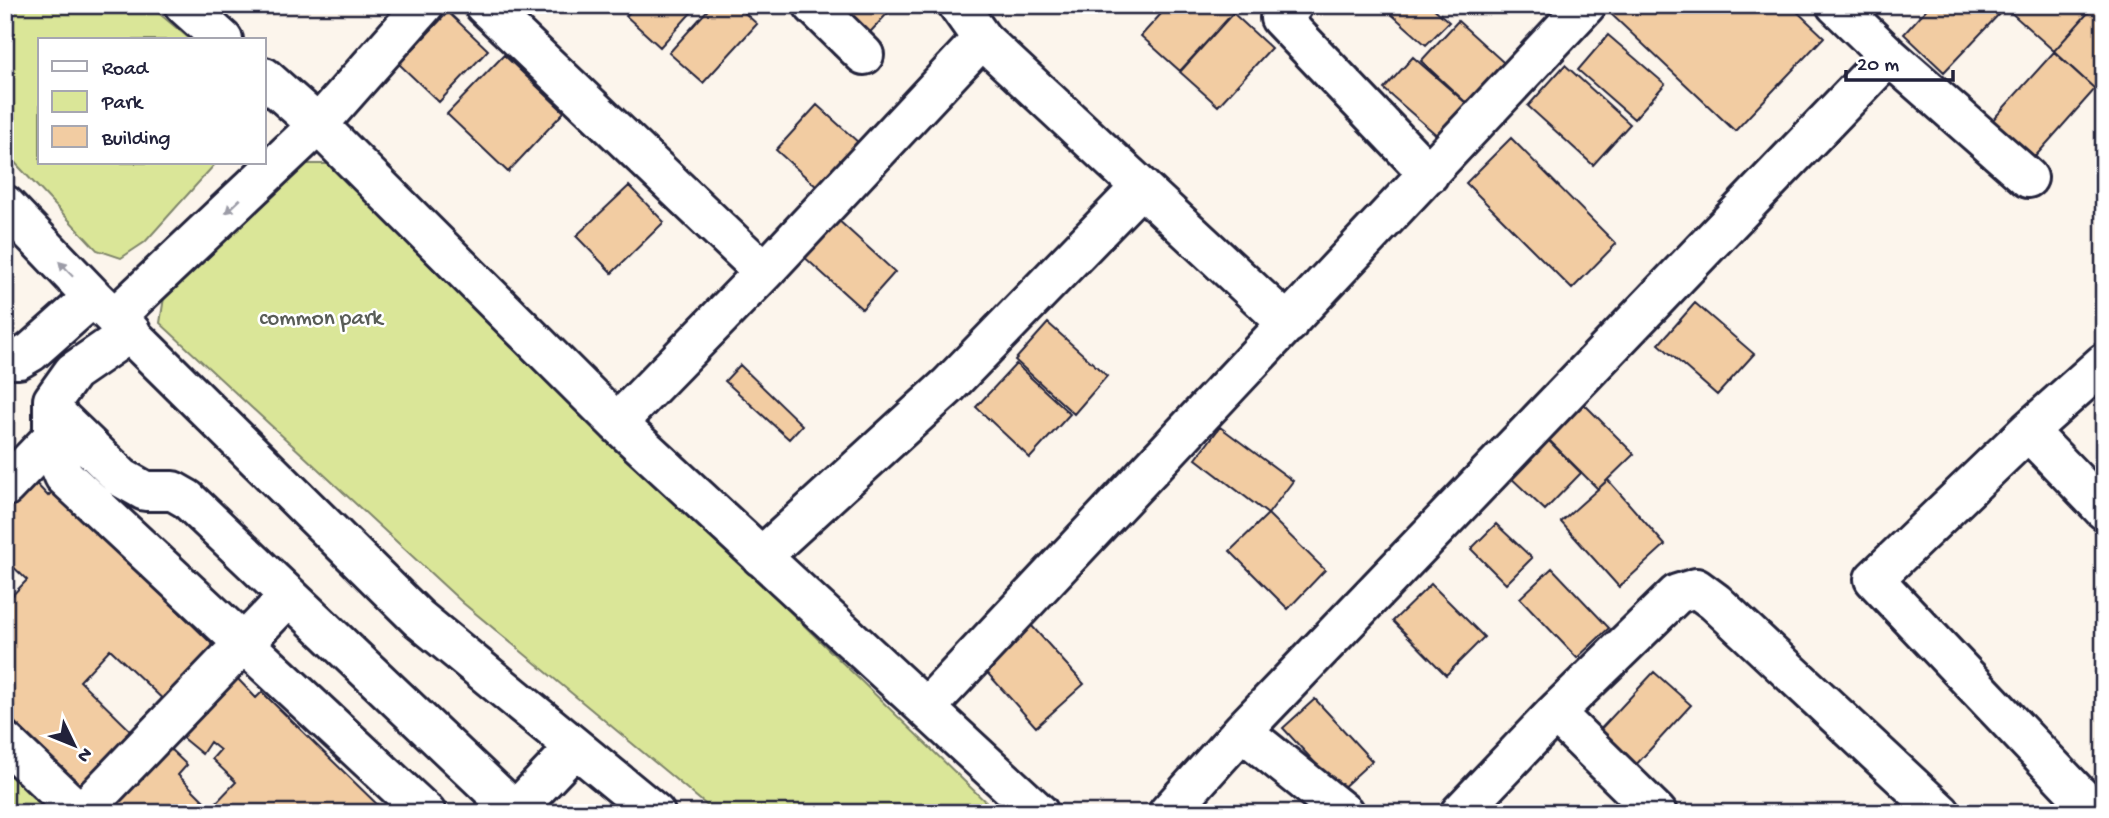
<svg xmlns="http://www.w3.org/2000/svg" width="2109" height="818" viewBox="0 0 2109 818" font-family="'Gochi Hand',sans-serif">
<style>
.green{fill:#dae698;stroke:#7e846a;stroke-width:2}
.building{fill:#f2cca2;stroke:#22223b;stroke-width:2}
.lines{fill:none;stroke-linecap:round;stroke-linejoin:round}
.minor-casing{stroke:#22223b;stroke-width:44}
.minor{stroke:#fff;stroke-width:38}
.oneway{fill:#9c9ca7}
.labels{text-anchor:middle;stroke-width:5;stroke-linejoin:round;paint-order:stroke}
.park-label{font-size:23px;fill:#595d57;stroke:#fff}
</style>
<rect width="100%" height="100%" fill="#fcf5ec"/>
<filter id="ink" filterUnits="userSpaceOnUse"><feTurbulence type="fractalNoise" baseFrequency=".0143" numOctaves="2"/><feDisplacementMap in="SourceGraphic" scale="14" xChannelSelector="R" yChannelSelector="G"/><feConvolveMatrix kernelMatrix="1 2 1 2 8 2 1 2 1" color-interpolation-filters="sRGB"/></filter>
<g filter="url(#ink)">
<path class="green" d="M5,5H149L191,40H40V163H216L145,242L121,258L97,250L5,152Z
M295,164H329L997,813H716L463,603L160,323L165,291Z
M5,765L52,813H5Z"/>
<path class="building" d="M637,5H698L660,47L626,16Z
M712,5H736L757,24L703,83L669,53Z
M822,5H895L862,41Z
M1169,5H1224L1233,13L1180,71L1141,36Z
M1381,5H1430L1449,22L1426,45Z
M1619,5H1790L1824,37L1735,131L1611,14Z
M1930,5H1995L2002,11L1944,72L1904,34Z
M2012,5H2095L2054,51L2008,10Z
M2095,5H2104V79L2095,89L2054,51Z
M448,12L488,50L439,102L399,64Z
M1233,13L1271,48L1218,106L1180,72Z
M1458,21L1513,71L1475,111L1421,61Z
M1608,35L1665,84L1634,119L1578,70Z
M2054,52L2095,89L2032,160L1990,123Z
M504,55L564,112L508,172L447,114Z
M1413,57L1475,111L1447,144L1384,89Z
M1565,65L1630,124L1593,165L1528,106Z
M817,105L859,143L818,188L776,150Z
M1511,138L1616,244L1572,289L1466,183Z
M629,186L664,222L612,273L576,236Z
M836,218L895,272L862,309L802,255Z
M1695,303L1754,354L1717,395L1659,344Z
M1048,323L1107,376L1074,414L1015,360Z
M1016,364L1070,414L1030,458L976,407Z
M740,365L802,425L789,439L725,381Z
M1578,398L1634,454L1598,489L1542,433Z
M1220,427L1293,481L1268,514L1196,459Z
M1545,437L1581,473L1545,510L1508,475Z
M29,476L48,496L54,490L214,646L210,649L217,655L170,706L110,649L80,681L130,730L126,734L133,740L86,791L5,713V603L27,580L5,559L12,548L5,543V500Z
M1608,480L1665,545L1619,587L1561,522Z
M1268,514L1325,570L1288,609L1230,551Z
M1496,524L1532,558L1506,584L1471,549Z
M1552,568L1609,628L1577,658L1520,598Z
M1431,584L1484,637L1446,675L1393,621Z
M1031,625L1084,684L1036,727L983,668Z
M1654,672L1691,705L1633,768L1596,734Z
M237,678L256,698L262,692L386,813H109L107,810L169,748L187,765L178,775L211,808L236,782L212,759L220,750L210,742L202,754L180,736Z
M1315,699L1372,761L1340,790L1283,728Z"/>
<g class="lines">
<g class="minor-casing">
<path id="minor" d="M184,5L223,40
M484,5L764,272L617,423
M813,5L864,55
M1293,5L1280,18L1429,174
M1836,5L1889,56
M982,39L1288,324
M264,77L318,125L617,423L1039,813
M5,205L93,297L418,618L655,813
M764,272L982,39L958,5
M115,317L318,125L424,5
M131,332L73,372L53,400V450L64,476L426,813
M5,359H19L31,352L93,297
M53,411L122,478L145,491H173L187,499L515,811L575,748
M2028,431L2104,510
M5,487L53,437
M761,557L949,385L1141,187
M926,708L1586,5
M1555,713L1677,594L1696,588L1715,602L1941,813
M1242,731L1344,813
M5,742L80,813
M81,813L289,596
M1168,813L1242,731L1889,56L2028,178
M1460,813L1555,713L1657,813
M2096,813L1874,579L2028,431L2104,363"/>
</g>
<use href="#minor" class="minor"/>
</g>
<defs><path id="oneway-solid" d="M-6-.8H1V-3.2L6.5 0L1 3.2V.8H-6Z" transform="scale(1.75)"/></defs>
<g class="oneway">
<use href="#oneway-solid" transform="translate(233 206) rotate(137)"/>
<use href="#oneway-solid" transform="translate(66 269) rotate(-134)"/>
</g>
</g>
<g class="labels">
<g class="park-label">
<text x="321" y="324">common park</text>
</g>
</g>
<rect width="2109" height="818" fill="none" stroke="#fff" stroke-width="28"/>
<rect x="14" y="14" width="2081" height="790" fill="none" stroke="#22223b" stroke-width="2.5" filter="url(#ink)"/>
<rect x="38" y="38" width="228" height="126" fill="#ffffff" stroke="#a7a7b1" stroke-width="2"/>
<rect x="52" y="61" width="35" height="10" fill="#ffffff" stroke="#a7a7b1" stroke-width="2"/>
<text x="102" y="74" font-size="21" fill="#22223b">Road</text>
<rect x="52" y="91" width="35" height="21" fill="#dae698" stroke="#a7a7b1" stroke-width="2"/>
<text x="102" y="108" font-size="21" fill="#22223b">Park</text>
<rect x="52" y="126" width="35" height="21" fill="#f2cca2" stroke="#a7a7b1" stroke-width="2"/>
<text x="102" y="144" font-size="21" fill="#22223b">Building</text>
<g transform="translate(74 745) rotate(133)" stroke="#ffffff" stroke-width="5" paint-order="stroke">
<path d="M0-5L12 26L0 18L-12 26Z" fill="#22223b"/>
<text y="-10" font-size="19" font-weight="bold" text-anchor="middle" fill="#22223b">N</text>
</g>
<path d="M1846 70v10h107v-10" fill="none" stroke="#22223b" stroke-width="3.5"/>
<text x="1857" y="70" font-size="21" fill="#22223b" stroke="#ffffff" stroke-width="5" paint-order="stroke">20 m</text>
</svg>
